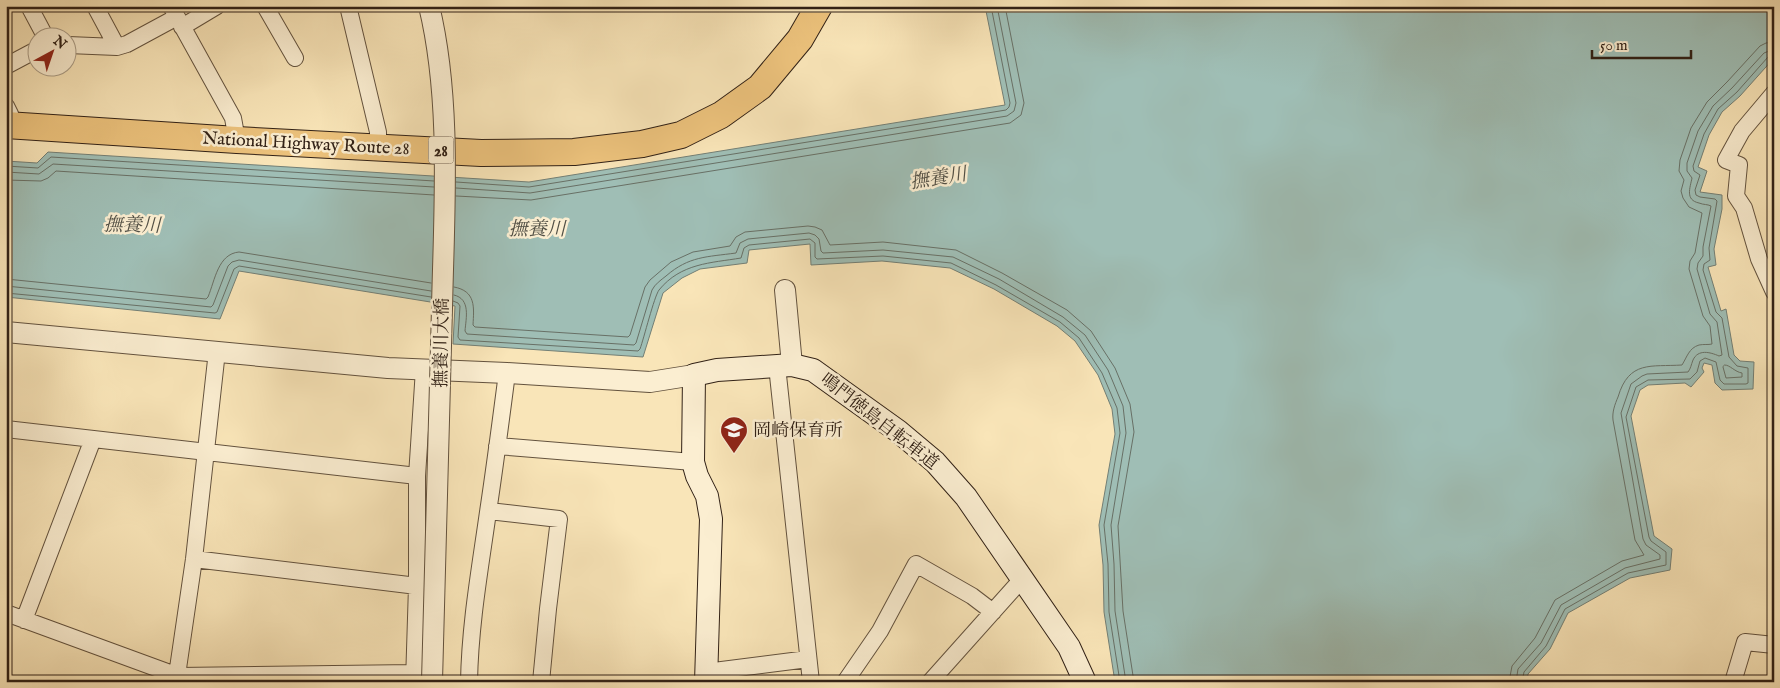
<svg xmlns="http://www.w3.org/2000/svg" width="1780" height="688" viewBox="0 0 1780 688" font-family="'IM FELL English','Noto Serif JP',serif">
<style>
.water{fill:#9fbeb5;stroke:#737f75}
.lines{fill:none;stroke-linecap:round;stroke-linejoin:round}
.shore{stroke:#687066;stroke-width:1}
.minor-casing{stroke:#63523e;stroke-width:18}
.tertiary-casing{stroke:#63523e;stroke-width:22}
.secondary-casing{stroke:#312116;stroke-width:24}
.trunk-casing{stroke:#312116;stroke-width:28}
.minor{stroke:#fbeed1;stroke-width:16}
.tertiary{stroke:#fbeed1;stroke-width:20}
.secondary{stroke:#fbeed1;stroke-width:22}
.trunk{stroke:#ecc27c;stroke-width:26}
.tertiary-bridge-casing{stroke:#63523e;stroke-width:22;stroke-linecap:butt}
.tertiary-bridge{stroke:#fbeed1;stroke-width:20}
.labels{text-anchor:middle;stroke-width:5;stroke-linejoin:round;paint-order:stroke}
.shield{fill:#fbeed1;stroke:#6e5e4e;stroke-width:1}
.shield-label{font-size:16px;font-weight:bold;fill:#312116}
.street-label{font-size:18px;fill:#312116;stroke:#fbeed1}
.poi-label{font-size:18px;fill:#312116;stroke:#fbeed1;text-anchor:start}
.water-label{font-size:19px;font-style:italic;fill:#525046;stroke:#fbeed1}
</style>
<rect width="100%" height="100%" fill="#f9e5b8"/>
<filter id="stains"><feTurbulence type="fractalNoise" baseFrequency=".004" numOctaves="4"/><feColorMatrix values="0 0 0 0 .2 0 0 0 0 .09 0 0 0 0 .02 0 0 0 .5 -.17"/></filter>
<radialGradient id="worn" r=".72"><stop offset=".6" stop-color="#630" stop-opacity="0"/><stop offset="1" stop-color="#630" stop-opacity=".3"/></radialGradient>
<path class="water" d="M985,6H1774V58L1740,96L1722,112L1709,135L1698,167L1707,171L1700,192L1722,195V209L1714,249L1716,265L1708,267L1721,311L1726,309L1734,355L1740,361L1754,362L1753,389L1722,390L1715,383L1712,365L1704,363L1702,368L1704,372L1691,387L1685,383L1648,385L1640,390L1631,416L1654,536L1672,549L1670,570L1630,578L1568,613L1550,649L1528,674L1527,682H1115L1104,612L1103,565L1099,525L1115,434L1112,409L1098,375L1075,341L1057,326L994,289L950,268L882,261L811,265L810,244L749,250L747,263L700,269L682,278L663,293L643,357L453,344L455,306L239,271L220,319L6,297V161L37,163L48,152L529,182L1005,105Z"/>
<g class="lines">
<path class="shore" d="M6,166L38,168L51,157L434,181
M6,172L39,174L53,164L434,187
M6,180L41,181L48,178L56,171L434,195
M456,182L529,187L1006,110L1009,107L1010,103L991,6
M456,188L530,193L1007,116L1014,111L1016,103L997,6
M456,196L531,200L1010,123L1021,115L1024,103L1005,6
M6,279L206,299L208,297C215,280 218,254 239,252L431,283
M6,286L211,307L213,305L228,266L232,262L239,260L431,291
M454,287C476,291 474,307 473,325L475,327L628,337L630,335L645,287L650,280L671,262L693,252L730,246L736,237L745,232L808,226L815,227L822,230L830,245L883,242L956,250L1002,273L1067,310L1091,331L1115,368L1130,404L1134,432L1118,526L1123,611L1134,682
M6,293L215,313L217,312L234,269L239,266L431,297
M454,295C471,299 466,318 465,331L467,334L634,345L636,343L652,290C655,284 661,280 666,276C689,256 707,257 736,253L740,243L748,239L809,233L815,235L819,239L821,251L823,253L883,250L953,257L999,279L1063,317L1085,335L1108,370L1123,406L1126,433L1111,525L1114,564L1115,611L1126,682
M453,301L458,303L460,306L458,337L460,340L638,351L640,349C644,338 654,297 659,290C681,263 711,263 741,258L744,248L749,245L810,239L815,243V257L817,259L883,256L951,263L996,285L1060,322L1079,338L1102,373L1117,408L1120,433L1104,525L1108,564L1109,612L1120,682
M1725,365C1730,365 1735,372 1742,373V377L1726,378L1723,367Z
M1509,682L1512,666L1535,638L1555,600L1622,561L1644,555L1635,540L1613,420C1612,412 1615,404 1618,397C1629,360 1651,367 1682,365C1687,357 1689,348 1699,345C1704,344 1708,345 1712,344L1710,326L1703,316L1689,269L1690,261L1695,253L1702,213L1689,207L1683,198L1681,191L1684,180L1679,171L1680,160L1691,128L1707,102L1727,82L1760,46L1766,43L1774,42
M1516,682L1518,669L1541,643L1561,605L1625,568L1660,559V555L1646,545L1643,539L1621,413L1631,384L1642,376L1647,374L1688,372C1691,368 1691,365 1693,360C1698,349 1710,352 1719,356L1722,355L1717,322L1710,314L1697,269L1698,263L1703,256V247L1711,206C1707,204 1704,205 1699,203C1685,200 1690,188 1692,178L1687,171V163L1698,131L1713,106L1732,88L1764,53L1774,49
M1522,682L1524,672L1546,646L1565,609L1628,573L1666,565V552L1651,541L1649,537L1626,417L1636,387L1648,380L1690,379L1697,372L1700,361L1705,358L1716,362L1720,380L1724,384H1746L1748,383V368L1737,366L1729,357L1722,318L1716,312L1703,270L1704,264L1710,260L1709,248L1717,201L1715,199L1700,197L1696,195L1695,190L1700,175L1694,171L1693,166L1704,134L1718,109L1737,92L1768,57L1774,56"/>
<g class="minor-casing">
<path id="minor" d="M29,6L46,38
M95,6L117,47L127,44L177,17
M171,6L233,118L237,140
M265,6L295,58
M348,6L378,132V146
M182,27L217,6
M68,45L117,47
M6,66L38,49
M1774,93L1742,131L1726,160L1739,165L1736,196L1744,208L1759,259L1774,292
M6,106L10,114L13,126
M777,366L811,682
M6,429L417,476
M497,446L693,462
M489,511L559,519L548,609L541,682
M194,559L417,586
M6,613L178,676L414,673
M24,620L93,439
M706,672L808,659
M176,682L194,559L217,351
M414,682L417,586V476L424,369
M469,682C470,624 480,569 488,512C495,466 501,419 507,373
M845,682L880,631L916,564L972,596L993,612
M930,682L1022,579
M1733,682L1745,642L1774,645"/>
</g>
<g class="tertiary-casing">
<path id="tertiary" d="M785,290L792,365
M6,332L388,368L507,373L650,382L694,375"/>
</g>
<g class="secondary-casing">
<path id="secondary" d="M706,682L711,519L707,496L697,476L693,462L694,375L717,370L792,365L813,370L898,431L935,462L966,497L1069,647L1085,682"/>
</g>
<g class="trunk-casing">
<path id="trunk" d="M6,125L237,140L481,153L574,152L642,144L681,135L721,115L760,87L800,39L819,6"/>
</g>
<use href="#minor" class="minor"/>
<use href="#tertiary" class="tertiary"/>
<use href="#secondary" class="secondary"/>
<use href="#trunk" class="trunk"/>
<g class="tertiary-bridge-casing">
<path id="tertiary-bridge" d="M429,6C452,101 444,211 442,308C439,432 435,557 432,682"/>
</g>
<use href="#tertiary-bridge" class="tertiary-bridge"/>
</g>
<defs>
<g id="school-pin" transform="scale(1.4375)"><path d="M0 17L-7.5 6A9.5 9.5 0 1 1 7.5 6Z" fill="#8f2418" stroke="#fbeed1"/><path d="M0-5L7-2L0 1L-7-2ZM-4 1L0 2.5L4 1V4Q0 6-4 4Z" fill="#fff"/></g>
</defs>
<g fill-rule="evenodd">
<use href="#school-pin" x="734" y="430"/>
</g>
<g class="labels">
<rect class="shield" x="428.5" y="136.5" width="25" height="27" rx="4"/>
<g class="shield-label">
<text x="441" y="156">28</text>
</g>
<g class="street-label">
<text transform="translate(306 143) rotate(3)" y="6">National Highway Route 28</text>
<text transform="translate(441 343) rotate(-89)" y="6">撫養川大橋</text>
<text transform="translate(880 421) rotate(38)" y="6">鳴門徳島自転車道</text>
</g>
<g class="poi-label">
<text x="753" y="436">岡崎保育所</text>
</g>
<g class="water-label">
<text transform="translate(938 177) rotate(-9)" y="7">撫養川</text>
<text transform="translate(132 224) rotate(1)" y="7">撫養川</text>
<text x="537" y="235">撫養川</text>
</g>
</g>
<rect width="1780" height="688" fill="none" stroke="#f9e5b8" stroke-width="25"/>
<rect x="8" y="8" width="1765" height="673" fill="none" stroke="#312116" stroke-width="2.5"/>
<rect x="12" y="12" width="1755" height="663" fill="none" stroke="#312116"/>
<g transform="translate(52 52) rotate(40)"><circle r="24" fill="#fbeed1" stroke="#aa9c86"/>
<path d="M0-4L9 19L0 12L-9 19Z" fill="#8f2418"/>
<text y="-8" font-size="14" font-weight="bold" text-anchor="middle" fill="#312116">N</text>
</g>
<path d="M1592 50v8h99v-8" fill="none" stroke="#312116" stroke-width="2.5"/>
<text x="1600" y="50" font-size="15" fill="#312116" stroke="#fbeed1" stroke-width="4" paint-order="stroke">50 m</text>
<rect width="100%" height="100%" filter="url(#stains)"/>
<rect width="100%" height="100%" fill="url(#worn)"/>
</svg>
